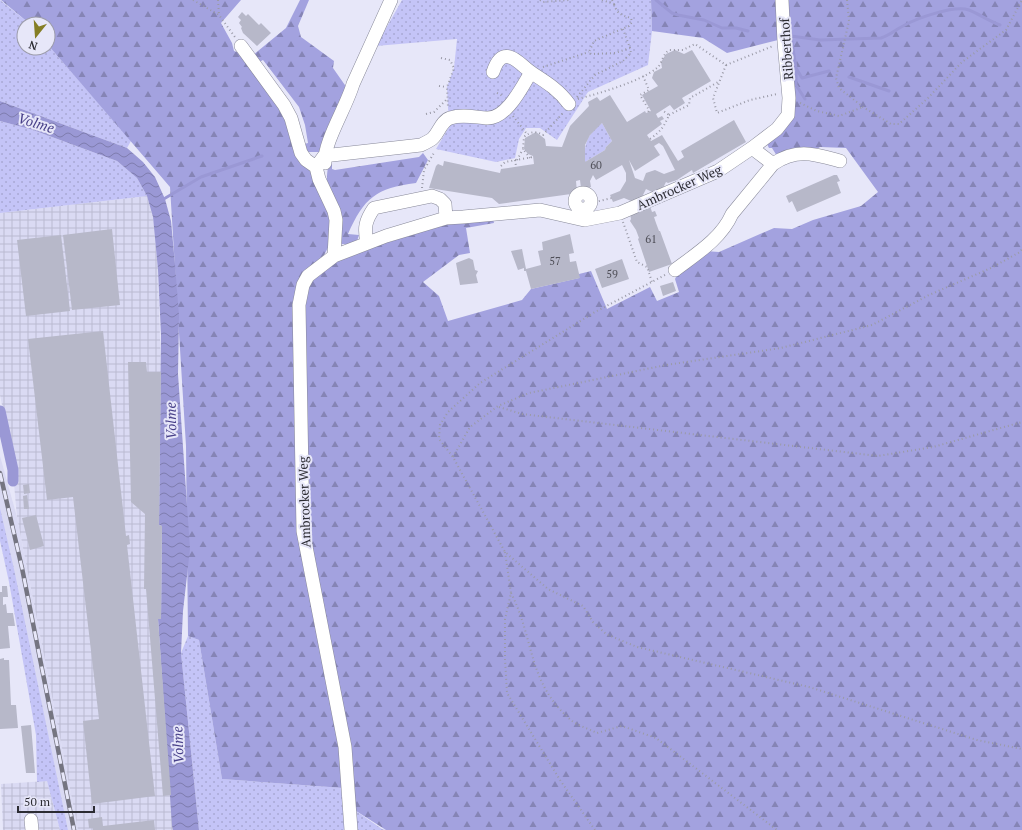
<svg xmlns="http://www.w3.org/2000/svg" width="1022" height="830" viewBox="0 0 1022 830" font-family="'PT Serif',serif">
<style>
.built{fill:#dadaf3}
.industrial{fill:url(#industrial-grid)}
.grass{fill:url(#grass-dots)}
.forest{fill:url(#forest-firs)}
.water{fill:url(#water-waves)}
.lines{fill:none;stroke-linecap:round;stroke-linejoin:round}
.stream{stroke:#9a98d5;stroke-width:3}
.canal{stroke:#9a98d5;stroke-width:11}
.building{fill:#b7b8c9;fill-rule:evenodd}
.minor-casing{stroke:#888999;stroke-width:14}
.path{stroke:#9a9aa7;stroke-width:2;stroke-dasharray:1 3;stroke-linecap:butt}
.minor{stroke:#fff;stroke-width:13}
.rail-casing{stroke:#757581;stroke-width:4.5}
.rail{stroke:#e7e7f9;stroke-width:3;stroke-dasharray:9;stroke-linecap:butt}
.labels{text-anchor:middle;stroke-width:4;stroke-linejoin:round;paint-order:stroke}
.number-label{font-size:11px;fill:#4f4f58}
.street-label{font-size:13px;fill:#2c2c33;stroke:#e7e7f9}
.water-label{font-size:14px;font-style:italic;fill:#484089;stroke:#e7e7f9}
</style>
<defs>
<pattern id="industrial-grid" width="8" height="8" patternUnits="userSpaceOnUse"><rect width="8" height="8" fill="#dadaf3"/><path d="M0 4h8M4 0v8" fill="none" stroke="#bbbbd1"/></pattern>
<pattern id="grass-dots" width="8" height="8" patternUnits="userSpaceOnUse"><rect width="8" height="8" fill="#c4c4f7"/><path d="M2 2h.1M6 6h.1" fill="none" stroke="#a9a9d4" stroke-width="1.8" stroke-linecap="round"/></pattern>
<pattern id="forest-firs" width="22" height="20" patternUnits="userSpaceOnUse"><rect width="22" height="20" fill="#a3a2df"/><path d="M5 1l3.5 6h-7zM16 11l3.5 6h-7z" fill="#8584b5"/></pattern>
<pattern id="water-waves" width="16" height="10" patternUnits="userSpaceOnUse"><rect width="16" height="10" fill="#9a98d5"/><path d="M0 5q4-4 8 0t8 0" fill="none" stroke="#7e7cad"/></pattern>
</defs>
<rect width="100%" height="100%" fill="#e7e7f9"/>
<path class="built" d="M0,456L17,517L78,830H68L0,508Z"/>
<path class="industrial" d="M147,196L153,217L158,270L161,372L159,525L162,526L161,619H158L173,830H78L17,517L11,450L0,395V213Z
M47,781L60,830H3L1,784Z"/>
<path class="grass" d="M0,0L30,24H24V48H48V45L131,141L127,148L0,101Z
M402,0H651L652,31L648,65L588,92L557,140L540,128H526L519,139L515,158L496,162L436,149L449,127L447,87L454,68L457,39L376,46Z
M0,121L33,130L117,161L137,178L147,196L0,213Z
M602,123L612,141L606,147L605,150L585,162C583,145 588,133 602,123Z
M0,508L14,569L68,830H60L47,781L37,782L36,735L9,582L0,541Z
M188,636L199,640L222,779L343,788L347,830H199L181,653Z
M353,809L382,829L386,830H355Z"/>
<path class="forest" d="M1,0H241L221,23L232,43L234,51L245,55L267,85L329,208L330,244L324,255L303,273L295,292L299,528L339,744L343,788L222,779L199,640L188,636L186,446L170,187L48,45V24H30Z
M300,0H309L298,26L301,37L334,61L333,68L347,88L319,152H306L301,145L308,143L305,125L299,107L263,60L257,63L252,56L286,28Z
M651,0H1022V830H386L353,809L309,546L303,303L309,286L319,273L354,251L451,223L493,219L494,223L466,228L470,253L459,255L423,282L439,296L448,321L522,300L531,289L579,278V274L591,271L607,309L650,287L657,301L679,292L675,279L679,271L705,251L719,252L774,228L792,229L813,220L861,206L878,192L846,148L820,147L815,150L777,156L772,148H769L766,142L789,116L786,38L727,53L703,38L652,31Z
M423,153L428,160L416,183C376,188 364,198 348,234L359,235L357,241L348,244H342L339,241C335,220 319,177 332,158V169L335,170L419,157Z"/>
<path class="water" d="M0,101L127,148L143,162L155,177L165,199L171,221L175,264L179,316L178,374L190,549L183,611L181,653L199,830H173L172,826L158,619L161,618L162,526L159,525L161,335L158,270L153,217L147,196L137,178L117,161L33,130L0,121Z"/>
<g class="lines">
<path class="stream" d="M656,0L672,13L678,15L704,20L722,28H736L748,31
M829,71L802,78L796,68L791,36L820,40L881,38C890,35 895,30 903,26C917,18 954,5 969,10C979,14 989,21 1000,25
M796,72V85L805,99
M849,77L889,91
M162,200L201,177L262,156"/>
<path class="canal" d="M0,411L13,470V481"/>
</g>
<path class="building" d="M242,12L246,16L248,14L259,25L261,23L271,33L257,46L243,33L241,28L242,27L239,23L241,20L238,17Z
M675,50L684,54L692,50L711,81L682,98L685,103L674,110L670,105L656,114L658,118L662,116L664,119L660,121L662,124L647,135L651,141L662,135L678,161L684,157L681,151L734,120L746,142L693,173L692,170L677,180L668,183L666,182L662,190L654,193L646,189L642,197L631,201L624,198L613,202L610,195L620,191L626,181V173L622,165L596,180L593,175L590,181L591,187L581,188L580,180L576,181L577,193L581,198L578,201L572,198L571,194L499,204L492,198L429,188L436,166L438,164L443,166L444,161L500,173L501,169L534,164L533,156L528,154L524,149L525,138L536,132L545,139L546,146L562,147L570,126L589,106L588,102L597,97L600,101L610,95L627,122L645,111L646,113L651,111L642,95L658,86L652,78L654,72L662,68L661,62L666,54ZM602,123L612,141L606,147L605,150L585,162V145L590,135ZM659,143L663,146L675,170L664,174L655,170L646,173L643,181L635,178L629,160L635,171L660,155L654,146Z
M834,175H837L840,181L837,182L841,193L797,212L792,201L789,203L786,196Z
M650,206L652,212L655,211L657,216L654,217L656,223L659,231H660L672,264L649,272L638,239L639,238L636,230L630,221L631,219L630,214Z
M112,229L120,305L72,310L63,235Z
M570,234L574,253L569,254L570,262L576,261L580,278L531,289L526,271H524V268L518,270L511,251L522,249L526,269L541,265L538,251L543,250L542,242Z
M61,235L70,311L26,316L17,240Z
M469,258L473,260L475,270L478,271L476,275L478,283L460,285L456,263Z
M622,259L629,279L602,288L595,269Z
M673,282L676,291L663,296L660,286Z
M103,331L126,536L129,535L130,544L127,545L155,796L92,804L83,721L99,719L73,497L47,500L28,339Z
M128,362H146L147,372H161L159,525L162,526L161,619H158L171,795L163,796L146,589H144L145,514L131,502Z
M29,484L30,493L24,494L23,485Z
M27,495L29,509H24L23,496Z
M36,515L44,546L30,550L22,518Z
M2,586H7L8,597H3V605L6,604L7,613H13L15,626H8L10,648L0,649V592H2Z
M4,658V660H9L11,705H16L18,728L0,729V659Z
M31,725L35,773H26L21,726Z
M102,817L103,826L154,820L155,830H93V828H89L88,819Z"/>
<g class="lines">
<g class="minor-casing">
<path id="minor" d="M241,46L284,105L291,118L301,153L306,160L316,167L319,179L334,211L336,220L334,256
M493,72C503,42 518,63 532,73C546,82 559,90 569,104
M752,148L777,129L788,115L789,98L784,42L782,0
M325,163C323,143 347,106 353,84L391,0
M773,164C797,148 814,154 840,161
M316,167L324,156L332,155L421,145C425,143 429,141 432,139C439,133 441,121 450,118C462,114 474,117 486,118C506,120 522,87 531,72
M575 201a8 8 0 1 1 16 0a8 8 0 1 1-16 0Z
M367,243C364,228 365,221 374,208L432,196L440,199L445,204L446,218
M31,820L32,830
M351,830L345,747L303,531L299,305L303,285L308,276L334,256L386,236L446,218L463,217L540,210L584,220L620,213L718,171L752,148L773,164L732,214C721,239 696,254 675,270"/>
</g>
<path class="path" d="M193,0L219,15L235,37
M218,0L219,15
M540,0L543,2L569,0
M602,0L614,4L612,0
M847,0L849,21L836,78L839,88L863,107L891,124H899L928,98L962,62L1006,30L1022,0
M623,29L630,48
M441,58L450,60L454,68L447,87L448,107
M726,65L713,98L717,113L750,100L777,94
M543,67L589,52
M643,76L649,90L640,95L649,110L648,113
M439,86L447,87
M497,93L503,96
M577,97L595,75L623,61L631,53L630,48L615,53L591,54L589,52L594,41L629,26L632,22L631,18C621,15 617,14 614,4
M578,99C600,93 639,82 657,68C662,64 662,55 669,50H683L695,44L726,65L773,46
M800,103L817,111L839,116L863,107
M426,114L434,112L447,99
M669,115L689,105L690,98L720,81
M513,116L527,134
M650,139C660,132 664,127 669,115L662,110
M530,158L523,149L524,137C531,131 536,131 543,135L563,113
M515,160L516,166
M517,160L523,149
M501,166L505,162L533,157
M422,188L424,170L435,151
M574,193L577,196
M591,203L612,198
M623,222L637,262L647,267L652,282
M665,275L595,312L480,383L448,412L440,425L439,439L453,457L505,552L548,589L583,606L593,622L606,634L637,647L809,687L977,740L1022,749
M499,407L522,414L878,456L933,447L1022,422
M453,457L470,427L498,406L529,393L666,365L781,348L872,325L929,295L991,268L1020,252L1022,249
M505,552L511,593L505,619V659L507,693L560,780L595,830
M511,593C535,640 527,683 572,721C579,726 589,729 597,733L622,726L656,738L777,830"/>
<use href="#minor" class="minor"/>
<g class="rail-casing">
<path id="rail" d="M0,473L22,568L74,830"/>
</g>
<use href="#rail" class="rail"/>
</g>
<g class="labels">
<g class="number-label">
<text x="596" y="169">60</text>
<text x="651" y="243">61</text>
<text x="555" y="265">57</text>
<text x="612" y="278">59</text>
</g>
<g class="street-label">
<text transform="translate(786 49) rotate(-94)" y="5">Ribberthof</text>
<text transform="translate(679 187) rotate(-24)" y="5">Ambrocker Weg</text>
<text transform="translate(304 502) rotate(-92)" y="5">Ambrocker Weg</text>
</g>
<g class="water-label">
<text transform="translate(36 123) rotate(17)" y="5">Volme</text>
<text transform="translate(171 421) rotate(-91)" y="5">Volme</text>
<text transform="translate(178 745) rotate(-92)" y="5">Volme</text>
</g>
</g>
<g transform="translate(36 36) rotate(197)"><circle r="19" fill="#e7e7f9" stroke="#9c9caa"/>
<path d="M0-3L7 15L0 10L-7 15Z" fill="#857e26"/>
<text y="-6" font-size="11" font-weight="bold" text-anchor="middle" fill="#2c2c33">N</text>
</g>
<path d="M18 806v6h76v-6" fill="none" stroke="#2c2c33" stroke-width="2"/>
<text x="24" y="806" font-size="12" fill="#2c2c33" stroke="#e7e7f9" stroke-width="3" paint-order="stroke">50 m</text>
</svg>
